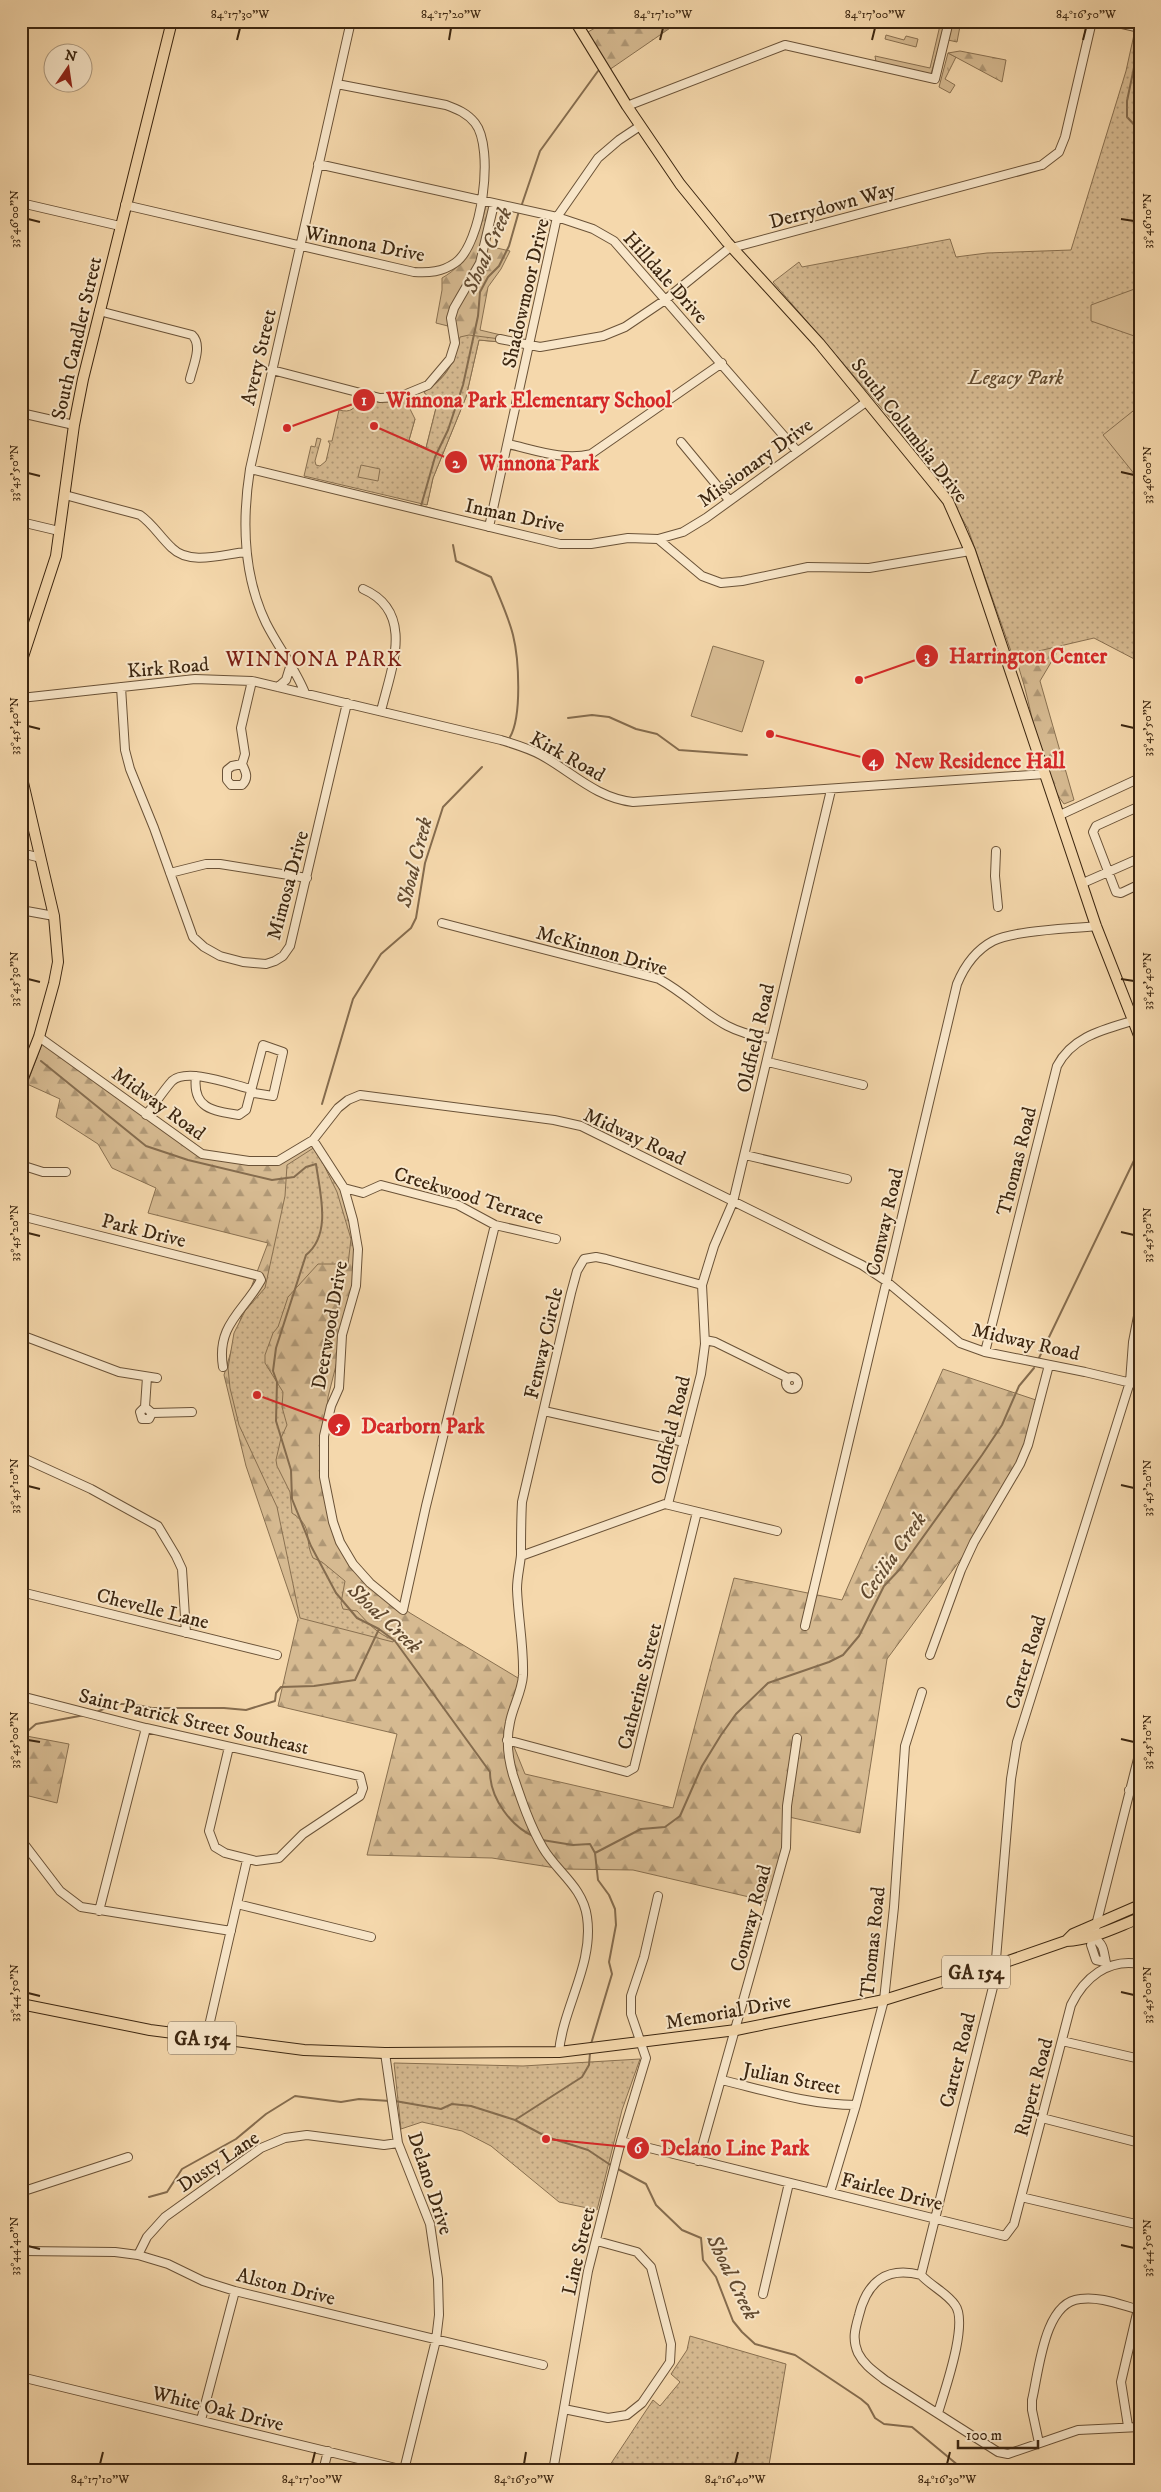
<svg xmlns="http://www.w3.org/2000/svg" width="1161" height="2492" viewBox="0 0 1161 2492" font-family="'IM FELL DW Pica',serif">
<style>
.grass{fill:url(#grass-tufts);stroke:#897050}
.forest{fill:url(#forest-firs);stroke:#897050}
.park{fill:url(#park-dots);stroke:#897050}
.garden{fill:#d6ba91;stroke:#897050}
.lines{fill:none;stroke-linecap:round;stroke-linejoin:round}
.stream{stroke:#856c4e;stroke-width:2}
.minor-casing{stroke:#6a5237;stroke-width:10}
.major-casing{stroke:#3c2610;stroke-width:12}
.minor{stroke:#f8e6c9;stroke-width:8}
.major{stroke:#f5d8ac;stroke-width:10}
.ticks{fill:none;stroke:#3c2610;stroke-width:2}
.labels{text-anchor:middle;stroke-width:4;stroke-linejoin:round;paint-order:stroke}
.shield{fill:#f8e6c9;stroke:#746048;stroke-width:1}
.shield-label{font-size:19px;font-weight:bold;fill:#3c2610}
.street-label{font-size:20px;fill:#3c2610;stroke:#f8e6c9}
.park-label{font-size:20px;font-style:italic;fill:#624b30;stroke:#f8e6c9}
.water-label{font-size:21px;font-style:italic;fill:#61492f;stroke:#f8e6c9}
.neighbourhood-label{font-size:21px;letter-spacing:1px;fill:#7a1f14;stroke:#f8e6c9}
.leader{fill:none;stroke:#d62828;stroke-width:2}
.callout-dot{fill:#d62828;stroke:#f8e6c9;stroke-width:2}
.mark-label{font-size:15px;text-anchor:middle;font-weight:bold;fill:#fff}
.callout-label{font-size:21px;text-anchor:middle;font-weight:bold;fill:#d62828;stroke:#f8e6c9;stroke-width:4;stroke-linejoin:round;paint-order:stroke}
.neatline{fill:none;stroke:#3c2610;stroke-width:2}
.ticks-label{font-size:12px;text-anchor:middle;fill:#3c2610}
</style>
<defs>
<pattern id="grass-tufts" width="24" height="20" patternUnits="userSpaceOnUse" patternTransform="scale(1.25)"><rect width="24" height="20" fill="#d6ba91"/><path d="M3 7l-1-3M5 7V3M7 7l1-3M15 17l-1-3M17 17v-4M19 17l1-3" fill="none" stroke="#af9775"/></pattern>
<pattern id="forest-firs" width="22" height="20" patternUnits="userSpaceOnUse" patternTransform="scale(1.25)"><rect width="22" height="20" fill="#d6ba91"/><path d="M5 1l3.5 6h-7zM16 11l3.5 6h-7z" fill="#af9775"/></pattern>
<pattern id="park-dots" width="8" height="8" patternUnits="userSpaceOnUse" patternTransform="scale(1.25)"><rect width="8" height="8" fill="#d6ba91"/><path d="M2 2h.1M6 6h.1" fill="none" stroke="#af9775" stroke-width="1.8" stroke-linecap="round"/></pattern>
</defs>
<rect width="100%" height="100%" fill="#f5d8ac"/>
<filter id="stains"><feTurbulence type="fractalNoise" baseFrequency=".004" numOctaves="4"/><feColorMatrix values="0 0 0 0 .2 0 0 0 0 .09 0 0 0 0 .02 0 0 0 .5 -.17"/></filter>
<radialGradient id="worn" r=".72"><stop offset=".6" stop-color="#630" stop-opacity="0"/><stop offset="1" stop-color="#630" stop-opacity=".3"/></radialGradient>
<path class="grass" d="M948,53L956,57L945,79L955,85L950,93L939,87Z"/>
<path class="forest" d="M607,21H677L676,24L609,70L588,32Z
M951,21H961L957,42L948,40Z
M960,51L1006,60L1002,82L948,53Z
M486,205L496,207L488,246L510,251L501,269L488,287L480,330L501,335L500,342L479,340L466,397L433,478L427,505L402,432L415,419L409,440L426,448L436,408L424,392C445,378 453,366 459,341L452,338L448,326L436,323L442,290V278C469,263 480,234 486,205Z
M999,612L1054,647L1056,654L1040,681L1074,800L1064,804C1041,775 1034,721 1024,685C1017,660 1008,636 999,612Z
M43,1041L205,1153L244,1162L280,1160L316,1142L324,1166L335,1177L356,1221L360,1271L328,1397L323,1475L339,1541L370,1584L410,1613L523,1681L510,1737L525,1774L673,1808L734,1578L842,1600L943,1369L1039,1401L1022,1462L989,1521L887,1659L860,1833L789,1817L775,1903L633,1870L562,1869L492,1858L367,1855L397,1734L278,1706L298,1619L246,1466L224,1375L246,1301L268,1243L148,1213L156,1188L112,1168L98,1144L56,1117L60,1099L27,1084Z
M21,1735L69,1744L57,1803L21,1794Z"/>
<path class="park" d="M1135,30L1140,32V662L1094,638L1013,657L968,529L943,485L903,433L773,282L799,262L802,267L950,239L956,257L987,253L1071,250L1126,71Z
M469,335L500,339V342L479,340L466,397L433,478L427,505L304,476L311,446L315,447L317,438L321,439L315,461L316,465L320,466L326,461L330,444L328,441H332L339,410C351,413 355,409 359,398L378,402L405,399L415,419L409,440L426,448L436,408L424,392C448,377 454,363 460,337Z
M315,1147L337,1192L351,1239L348,1264H318L288,1297L278,1327L273,1333L265,1355V1363L283,1392L282,1407L287,1425L281,1438L276,1460L277,1466L290,1492L292,1513C315,1528 303,1538 313,1558L322,1562L345,1581L341,1603L343,1609L357,1611C369,1624 377,1634 394,1640L393,1642L300,1618L277,1507L239,1425L230,1388L228,1368L234,1333L245,1311L265,1288L285,1196L287,1165Z
M640,2059L622,2110L597,2210L559,2202L491,2146L462,2131L422,2122L401,2129L394,2063L523,2066Z
M690,2336L786,2364L768,2471H622L608,2468L653,2400L660,2406L680,2382L671,2374L687,2350Z"/>
<path class="garden" d="M941,21H946L931,74L876,62L875,56L930,68Z
M886,35L904,40L906,36L918,39L916,47L885,39Z
M1140,287V338L1091,321V305Z
M1138,407L1140,408V481L1103,435Z
M361,465L380,469L378,481L358,477Z
M713,646L764,661L742,732L691,716Z"/>
<g class="lines">
<path class="stream" d="M1137,53L1127,101V117L1140,131
M521,207L540,151L598,71
M456,516L421,506L435,457L448,430L463,385L478,316L480,292L488,277L499,266L509,246L519,211
M453,545L456,561L491,577C498,594 509,618 513,635C519,659 522,716 510,737
M568,718L592,715L609,717L636,729L657,734L679,750L747,755
M41,1061L146,1146L188,1160L272,1180L294,1177L306,1167L316,1164C320,1193 332,1234 306,1255L276,1348L273,1371L277,1382L276,1421L291,1470L292,1499L311,1546L336,1593L357,1618L379,1629L395,1641L490,1772C490,1798 511,1827 535,1837
M322,1104L353,999L381,954L411,928L416,918L425,863L443,807L482,767
M1038,1360L1140,1148
M97,1712L114,1704H132L152,1708H224L246,1710L275,1701L276,1693L281,1687L314,1686L355,1680L379,1629
M21,1737L36,1724L85,1715
M542,1840L573,1845L590,1844L595,1853L598,1880L609,1895L615,1909L616,1925L609,1962L612,1974L591,2044
M595,1853L641,1829L665,1827L680,1816L702,1766L721,1735L736,1714L768,1683L829,1662L843,1655L859,1636L884,1586L900,1569L982,1455L1002,1425L1019,1386L1034,1368
M395,2101L441,2109L452,2104L471,2106L515,2120L547,2137L588,2150L612,2166
M515,2120L582,2077L589,2065L590,2053
M616,2168L646,2184L656,2205L682,2230L701,2238L703,2260L716,2277L733,2321L742,2332L755,2344L795,2355L861,2399L868,2405L875,2418L884,2424L912,2427L965,2471
M149,2197L167,2192L182,2169L236,2139L266,2114L295,2096L341,2102L359,2099L390,2101"/>
<g class="minor-casing">
<path id="minor" d="M1109,21L1140,28
M627,106L785,45L935,79L949,21
M318,164L557,217L593,229L614,241L797,451
M21,203L120,226
M125,205L414,272C429,273 442,272 455,263C482,245 495,148 475,123C467,113 457,109 446,105L337,84
M99,311L192,335C203,345 193,366 190,379
M500,339L540,347L603,336L625,327L665,300L728,249L1042,165L1059,152L1065,137L1092,21
M272,370L380,398L399,397L428,385L450,359L455,343L451,318L454,308L480,263L494,204
M21,413L74,425
M681,442L729,500
M508,444C535,450 564,461 591,454L722,363
M250,469L560,544H591L628,538L658,539L702,576L721,583L742,581L808,567L869,568L970,551
M65,495L140,515C153,524 160,537 172,548C190,566 224,554 246,552
M21,522L59,531
M489,527L557,217L598,158L619,140L640,126
M658,539L683,532L706,518L866,402
M363,589C416,612 391,669 381,711
M121,687L125,750L130,769L154,828L193,937L204,947L220,956L243,962L266,964L275,961L283,956L290,946L347,703
M278,687L286,680L290,667
M305,693C295,668 278,647 266,623C243,575 242,520 250,469L351,21
M21,698L195,679L252,681L501,740C514,744 528,748 541,755C572,772 596,798 633,802L1045,774
M242,764C246,772 249,778 242,785H231L227,780V770L232,766L242,764L245,754L241,728L252,681
M1140,806L1096,826L1093,832L1116,892L1121,893L1140,884
M1060,815L1140,778
M996,851L995,876L998,907
M21,853L41,858
M170,873L206,864H220L307,878
M1083,883L1140,858
M21,910L54,916
M442,923L659,979C701,1002 716,1033 771,1038
M39,1037L202,1154L249,1161H278L313,1140L338,1108L348,1100L360,1095L554,1120L581,1126L862,1265L886,1281L960,1343L985,1352L1085,1372L1140,1385
M768,1062L863,1085
M146,1115C155,1104 163,1091 172,1081C187,1067 233,1085 251,1089L254,1093L273,1096L283,1052L263,1045L246,1110L239,1115C212,1111 192,1108 196,1076
M313,1140L344,1188L353,1220L358,1249L356,1286L342,1335L339,1388L331,1406L324,1436V1477L333,1522L340,1542L353,1564L370,1583L403,1610L426,1506L495,1225
M745,1155L847,1179
M21,1165L43,1172H66
M344,1188L363,1193L381,1185L458,1205L495,1225L556,1239
M21,1216L259,1276L261,1280C244,1311 216,1325 223,1367
M21,1335L119,1372L157,1378
M705,1340L715,1342L788,1378
M985,1352L1057,1066C1072,1037 1102,1030 1132,1021
M786 1383a6 6 0 1 1 12 0a6 6 0 1 1-12 0Z
M147,1377L145,1407L152,1413L192,1412
M145,1407L140,1412L142,1419H149L152,1413
M544,1411L684,1442
M21,1457L91,1489L158,1526L176,1556L182,1569L186,1633
M668,1504L701,1374L705,1344L702,1285L714,1246L733,1202L831,790
M521,1556L665,1504L777,1531
M21,1592L277,1655
M805,1626L957,984C964,967 976,950 993,941C1015,930 1070,929 1096,926
M930,1655L961,1570L974,1542L1020,1464L1028,1445L1049,1365
M21,1696L146,1728L360,1776L363,1788L360,1796L303,1834L279,1858L256,1861L225,1853L215,1847L209,1831L229,1747
M507,1740L627,1772L634,1768L697,1512
M1129,1790L1140,1793
M21,1840L60,1891L81,1907L231,1931
M237,1904L371,1937
M99,1911L146,1728
M1094,1938C1106,1945 1103,1955 1107,1966
M1105,1962L1096,1960L1091,1945L1140,1751
M206,2039L247,1860
M1062,2041L1140,2059
M559,2052C563,2007 594,1964 587,1917C583,1887 557,1872 543,1848C530,1826 521,1799 513,1775C508,1758 506,1739 510,1722C513,1706 522,1692 523,1675C524,1647 518,1617 517,1589C517,1577 520,1566 521,1555C521,1537 521,1520 522,1502L571,1293L577,1271L584,1259L596,1257L606,1259L702,1285
M385,2053L398,2143L430,2224L438,2279L439,2315L436,2340L404,2470
M722,2080C767,2091 810,2105 856,2105
M1042,2118L1140,2143
M621,2141L1005,2236L1014,2224L1071,2005C1084,1978 1108,1958 1140,1964
M698,2161L786,1848L787,1806L797,1738
M21,2192L128,2157
M830,2192L856,2105L884,2000L894,1907L905,1746L922,1692
M1021,2197L1140,2225
M21,2251L115,2252L138,2255L168,2264L203,2281L235,2291L543,2365
M138,2255L147,2237L165,2217L261,2148L285,2138L307,2135L384,2145L398,2143
M921,2275L994,1983L1011,1779L1017,1742L1130,1382L1133,1342L1140,1306
M921,2275C886,2266 867,2282 859,2315C855,2329 852,2339 858,2353C864,2365 875,2372 885,2380L998,2452L1008,2454L1078,2430L1140,2427
M921,2275C931,2286 947,2293 955,2305C969,2323 944,2392 938,2413
M763,2294L789,2183
M21,2377L408,2471
M564,2409L608,2418L627,2415L642,2403L670,2362L671,2344L651,2267L637,2252L597,2241
M201,2420L235,2291
M1128,2426L1121,2382L1138,2309
M1039,2443L1032,2410V2400C1039,2371 1044,2302 1080,2299C1100,2296 1121,2305 1140,2310
M323,2471L328,2451
M553,2471L588,2271L621,2141L646,2058L631,2014V1996L644,1957L658,1896"/>
</g>
<g class="major-casing">
<path id="major" d="M575,21L627,106L680,184L727,242L819,343L932,481L948,501L970,551L1096,926L1140,1038
M21,663L56,556L74,425L83,379L172,21
M21,774L54,916L58,962L54,983L39,1037L21,1083
M1066,1941L1073,1934L1140,1905
M21,2004L150,2030L304,2050L385,2053L559,2052L736,2030L884,2000L997,1965L1066,1941C1092,1940 1116,1927 1140,1918"/>
</g>
<use href="#minor" class="minor"/>
<use href="#major" class="major"/>
</g>
<path class="ticks" d="M237,40L240,28M449,40L451,28M660,40L663,28M872,40L875,28M1083,40L1086,28M28,219L40,222M1121,219L1134,221M1121,472L1134,475M28,473L40,476M1121,725L1134,728M28,726L40,729M28,979L40,982M1121,979L1134,981M1121,1232L1134,1235M28,1233L40,1236M1121,1485L1134,1488M28,1486L40,1489M1121,1739L1134,1742M28,1740L40,1742M1121,1992L1134,1995M28,1993L40,1996M1121,2245L1134,2248M28,2246L40,2249M100,2464L103,2452M312,2464L315,2452M524,2464L526,2452M735,2464L738,2452M947,2464L950,2452"/>
<g class="labels">
<g class="shield">
<rect x="942" y="1955.5" width="68" height="33" rx="4"/>
<rect x="168" y="2021.5" width="68" height="33" rx="4"/>
</g>
<g class="shield-label">
<text x="976" y="1979">GA 154</text>
<text x="202" y="2045">GA 154</text>
</g>
<g class="street-label">
<text transform="translate(832 205) rotate(-15)" y="7">Derrydown Way</text>
<text transform="translate(365 243) rotate(11)" y="7">Winnona Drive</text>
<text transform="translate(666 277) rotate(48)" y="7">Hilldale Drive</text>
<text transform="translate(525 293) rotate(-77)" y="7">Shadowmoor Drive</text>
<text transform="translate(76 338) rotate(-77)" y="7">South Candler Street</text>
<text transform="translate(258 357) rotate(-77)" y="7">Avery Street</text>
<text transform="translate(910 430) rotate(52)" y="7">South Columbia Drive</text>
<text transform="translate(755 462) rotate(-36)" y="7">Missionary Drive</text>
<text transform="translate(515 515) rotate(12)" y="7">Inman Drive</text>
<text transform="translate(168 667) rotate(-5)" y="7">Kirk Road</text>
<text transform="translate(568 756) rotate(29)" y="7">Kirk Road</text>
<text transform="translate(287 885) rotate(-75)" y="7">Mimosa Drive</text>
<text transform="translate(602 950) rotate(16)" y="7">McKinnon Drive</text>
<text transform="translate(755 1038) rotate(-77)" y="7">Oldfield Road</text>
<text transform="translate(159 1103) rotate(36)" y="7">Midway Road</text>
<text transform="translate(635 1136) rotate(25)" y="7">Midway Road</text>
<text transform="translate(1016 1161) rotate(-76)" y="7">Thomas Road</text>
<text transform="translate(469 1195) rotate(17)" y="7">Creekwood Terrace</text>
<text transform="translate(884 1222) rotate(-77)" y="7">Conway Road</text>
<text transform="translate(144 1230) rotate(14)" y="7">Park Drive</text>
<text transform="translate(329 1325) rotate(-80)" y="7">Deerwood Drive</text>
<text transform="translate(1026 1341) rotate(13)" y="7">Midway Road</text>
<text transform="translate(543 1343) rotate(-77)" y="7">Fenway Circle</text>
<text transform="translate(670 1430) rotate(-76)" y="7">Oldfield Road</text>
<text transform="translate(153 1608) rotate(14)" y="7">Chevelle Lane</text>
<text transform="translate(1025 1662) rotate(-73)" y="7">Carter Road</text>
<text transform="translate(639 1686) rotate(-76)" y="7">Catherine Street</text>
<text transform="translate(194 1721) rotate(13)" y="7">Saint Patrick Street Southeast</text>
<text transform="translate(750 1918) rotate(-75)" y="7">Conway Road</text>
<text transform="translate(872 1942) rotate(-84)" y="7">Thomas Road</text>
<text transform="translate(728 2011) rotate(-10)" y="7">Memorial Drive</text>
<text transform="translate(957 2060) rotate(-76)" y="7">Carter Road</text>
<text transform="translate(792 2078) rotate(11)" y="7">Julian Street</text>
<text transform="translate(1033 2087) rotate(-75)" y="7">Rupert Road</text>
<text transform="translate(218 2161) rotate(-34)" y="7">Dusty Lane</text>
<text transform="translate(431 2183) rotate(72)" y="7">Delano Drive</text>
<text transform="translate(892 2191) rotate(14)" y="7">Fairlee Drive</text>
<text transform="translate(578 2251) rotate(-77)" y="7">Line Street</text>
<text transform="translate(286 2286) rotate(14)" y="7">Alston Drive</text>
<text transform="translate(218 2408) rotate(14)" y="7">White Oak Drive</text>
</g>
<g class="park-label">
<text x="1016" y="384">Legacy Park</text>
</g>
<g class="water-label">
<text transform="translate(487 250) rotate(-66)" y="7">Shoal Creek</text>
<text transform="translate(414 862) rotate(-76)" y="7">Shoal Creek</text>
<text transform="translate(892 1556) rotate(-55)" y="7">Cecilia Creek</text>
<text transform="translate(385 1618) rotate(43)" y="7">Shoal Creek</text>
<text transform="translate(733 2277) rotate(64)" y="7">Shoal Creek</text>
</g>
<g class="neighbourhood-label">
<text x="314" y="666">WINNONA PARK</text>
</g>
</g>
<path class="leader" d="M287 428L364 400M374 426L456 462M859 680L927 656M770 734L873 760M257 1395L339 1425M546 2139L638 2148"/>
<g class="callout-dot">
<circle cx="287" cy="428" r="5"/>
<circle cx="374" cy="426" r="5"/>
<circle cx="859" cy="680" r="5"/>
<circle cx="770" cy="734" r="5"/>
<circle cx="257" cy="1395" r="5"/>
<circle cx="546" cy="2139" r="5"/>
<circle cx="364" cy="400" r="12"/>
<circle cx="456" cy="462" r="12"/>
<circle cx="927" cy="656" r="12"/>
<circle cx="873" cy="760" r="12"/>
<circle cx="339" cy="1425" r="12"/>
<circle cx="638" cy="2148" r="12"/>
</g>
<g class="mark-label">
<text x="364" y="405">1</text>
<text x="456" y="468">2</text>
<text x="927" y="661">3</text>
<text x="873" y="766">4</text>
<text x="339" y="1431">5</text>
<text x="638" y="2153">6</text>
</g>
<g class="callout-label">
<text x="529" y="407">Winnona Park Elementary School</text>
<text x="539" y="470">Winnona Park</text>
<text x="1028" y="663">Harrington Center</text>
<text x="980" y="768">New Residence Hall</text>
<text x="423" y="1433">Dearborn Park</text>
<text x="735" y="2155">Delano Line Park</text>
</g>
<rect width="1161" height="2492" fill="none" stroke="#f5d8ac" stroke-width="55"/>
<g transform="translate(68 68) rotate(13)"><circle r="24" fill="#f8e6c9" stroke="#ad997f"/>
<path d="M0-4L9 19L0 12L-9 19Z" fill="#8f2418"/>
<text y="-8" font-size="14" font-weight="bold" text-anchor="middle" fill="#3c2610">N</text>
</g>
<path d="M958 2440v8h80v-8" fill="none" stroke="#3c2610" stroke-width="2.5"/>
<text x="966" y="2440" font-size="15" fill="#3c2610" stroke="#f8e6c9" stroke-width="4" paint-order="stroke">100 m</text>
<rect x="28" y="28" width="1106" height="2436" class="neatline"/>
<g class="ticks-label">
<text x="240" y="18">84°17'30"W</text>
<text x="451" y="18">84°17'20"W</text>
<text x="663" y="18">84°17'10"W</text>
<text x="875" y="18">84°17'00"W</text>
<text x="1086" y="18">84°16'50"W</text>
<text transform="translate(14 219) rotate(-90)" y="4">33°46'00"N</text>
<text transform="translate(1147 221) rotate(-90)" y="4">33°46'10"N</text>
<text transform="translate(14 473) rotate(-90)" y="4">33°45'50"N</text>
<text transform="translate(1147 475) rotate(-90)" y="4">33°46'00"N</text>
<text transform="translate(14 726) rotate(-90)" y="4">33°45'40"N</text>
<text transform="translate(1147 728) rotate(-90)" y="4">33°45'50"N</text>
<text transform="translate(14 979) rotate(-90)" y="4">33°45'30"N</text>
<text transform="translate(1147 981) rotate(-90)" y="4">33°45'40"N</text>
<text transform="translate(14 1233) rotate(-90)" y="4">33°45'20"N</text>
<text transform="translate(1147 1235) rotate(-90)" y="4">33°45'30"N</text>
<text transform="translate(14 1486) rotate(-90)" y="4">33°45'10"N</text>
<text transform="translate(1147 1488) rotate(-90)" y="4">33°45'20"N</text>
<text transform="translate(14 1740) rotate(-90)" y="4">33°45'00"N</text>
<text transform="translate(1147 1742) rotate(-90)" y="4">33°45'10"N</text>
<text transform="translate(14 1993) rotate(-90)" y="4">33°44'50"N</text>
<text transform="translate(1147 1995) rotate(-90)" y="4">33°45'00"N</text>
<text transform="translate(14 2246) rotate(-90)" y="4">33°44'40"N</text>
<text transform="translate(1147 2248) rotate(-90)" y="4">33°44'50"N</text>
<text x="100" y="2483">84°17'10"W</text>
<text x="312" y="2483">84°17'00"W</text>
<text x="524" y="2483">84°16'50"W</text>
<text x="735" y="2483">84°16'40"W</text>
<text x="947" y="2483">84°16'30"W</text>
</g>
<rect width="100%" height="100%" filter="url(#stains)"/>
<rect width="100%" height="100%" fill="url(#worn)"/>
</svg>
